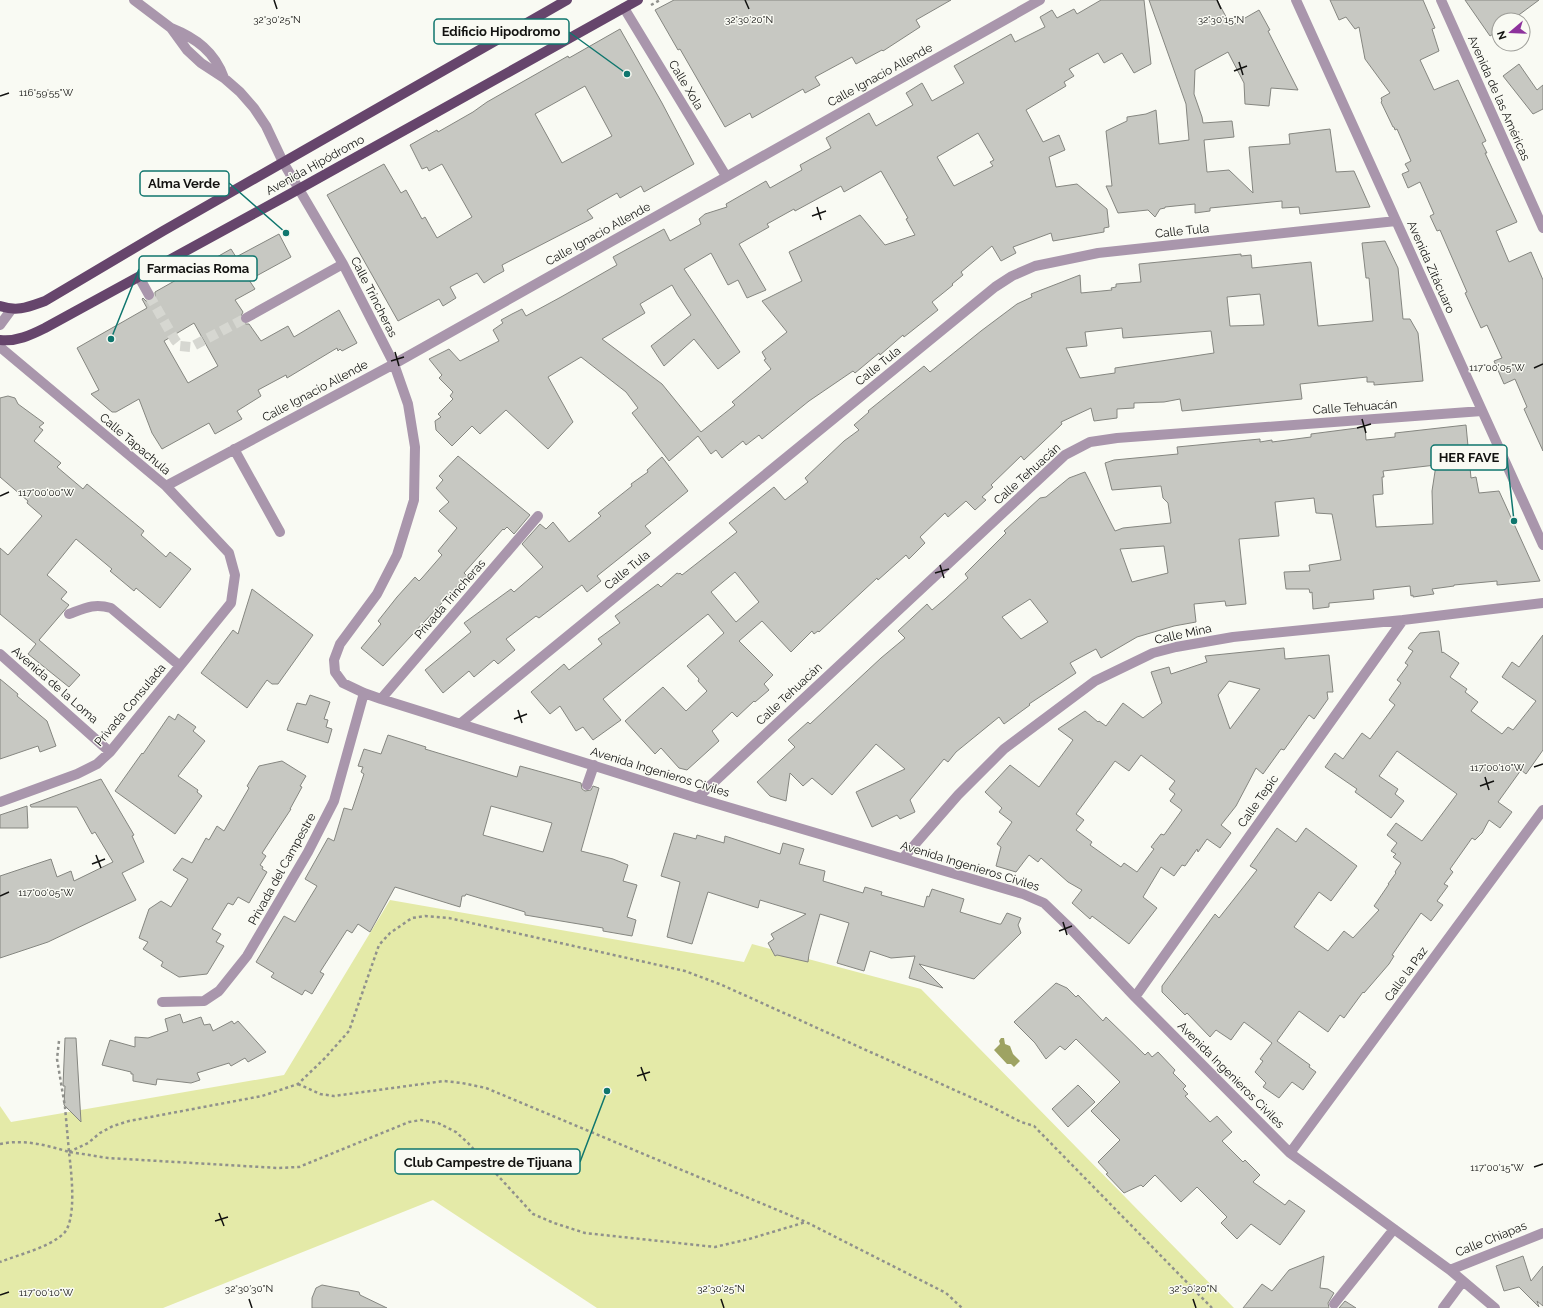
<svg xmlns="http://www.w3.org/2000/svg" width="1543" height="1308" viewBox="0 0 1543 1308" font-family="Raleway,sans-serif">
<style>
.green{fill:#e4eaa8}
.water{fill:#9ea363}
.building{fill:#c7c8c2;stroke:#858680;fill-rule:evenodd}
.lines{fill:none;stroke-linecap:round;stroke-linejoin:round}
.minor-tunnel{stroke:#d6d7d1;stroke-width:10;stroke-dasharray:10 5;stroke-linecap:butt}
.path{stroke:#90918c;stroke-width:2.5;stroke-dasharray:3 3;stroke-linecap:butt}
.minor{stroke:#a996ac;stroke-width:10}
.major{stroke:#66456c;stroke-width:10}
.ticks{fill:none;stroke:#121210;stroke-width:1.5}
.labels{text-anchor:middle;stroke-width:3;stroke-linejoin:round;paint-order:stroke}
.street-label{font-size:12px;fill:#121210;stroke:#f9faf3}
.ticks-label{font-size:10px;text-anchor:middle;fill:#121210;stroke:#f9faf3;stroke-width:3;stroke-linejoin:round;paint-order:stroke}
.leader{fill:none;stroke:#0f766e;stroke-width:1.5}
.callout-dot{fill:#0f766e;stroke:#f9faf3;stroke-width:1.5}
.callout{fill:#f9faf3;stroke:#0f766e;stroke-width:1.5}
.callout-label{font-size:13px;text-anchor:middle;font-weight:bold;fill:#121210}
</style>
<rect width="100%" height="100%" fill="#f9faf3"/>
<path class="green" d="M390,900L744,962L752,944L921,989L1234,1308H597L433,1200L163,1308H0V1106L11,1122L284,1075Z"/>
<path class="water" d="M1001,1038H1004L1005,1044L1010,1046L1013,1054L1020,1061L1014,1067L1011,1064H1007L994,1050L1000,1044L999,1041Z"/>
<path class="building" d="M674,0H951L916,20L920,27L883,51L882,50L856,64L852,57L815,77L820,85L805,93L803,89L752,118L750,113L725,127L680,49L678,50L655,10Z
M1101,0H1144L1151,64L1134,73L1122,53L1104,63L1098,53L1069,69L1074,76L1064,82L1066,86L1026,110L1043,142L1059,135L1065,150L1049,157L1056,187L1077,184L1107,209L1109,227L1104,228V232L1053,241L1051,233L1013,247L1016,253L1001,261L992,246L961,272L963,275L952,284L953,285L932,302L938,310L904,337L903,335L880,355L879,353L855,373L853,371L809,401L762,439L759,435L746,445L743,441L722,458L716,450L711,454L698,436L669,461L632,413L638,408L626,392L581,357L548,377L573,422L548,449L506,410L480,434L472,426L452,446L436,430L435,421L441,417L438,414L453,399L450,396L453,392L439,378L442,375L429,359L449,349L460,361L499,341L493,330L503,323L501,320L512,314L522,309L526,316L561,297L617,265L613,257L664,229L670,241L701,224L699,219L705,214L727,207L726,204L766,181L770,188L802,170L800,165L831,148L826,138L869,113L876,126L913,105L906,93L922,83L932,101L964,83L954,66L1011,34L1015,42L1045,27L1040,17L1052,10L1057,18L1074,9L1077,14ZM978,133L994,160L990,162L993,166L954,186L937,157ZM881,171L908,218L906,219L915,235L885,245L860,215L789,252L802,281L762,301L787,332L762,352L766,359L764,360L771,369L732,402L735,405L701,432L662,384L602,339L645,313L640,304L672,285L677,294L691,315L651,346L664,366L694,339L718,369L740,352L684,269L711,253L728,285L738,280L747,298L766,290L739,244L769,227L767,224L794,209L795,211L841,186L844,192Z
M1149,0H1217L1231,26L1259,10L1270,30L1268,31L1298,90L1271,88L1269,106L1245,104L1244,83L1228,52L1195,70L1194,94L1202,117L1203,123L1232,121L1234,137L1204,140L1207,172L1229,170L1253,193L1249,147L1290,144L1289,134L1330,129L1336,172L1354,171L1370,207L1300,214L1299,207L1282,208V201L1210,208V211L1195,213V204L1165,207V208L1160,209L1155,217L1148,210L1118,213L1106,186H1112L1106,131L1127,121V117L1146,114L1156,110L1159,144L1189,140L1186,104Z
M1330,0H1423L1435,28L1432,29L1439,51L1420,60L1434,90L1458,80L1486,141L1482,143L1487,153H1485L1517,222L1496,231L1509,262L1531,252L1543,280V451L1524,409L1527,407L1515,379L1504,384L1494,361L1502,358L1487,325L1481,328L1465,293L1467,292L1440,230L1437,231L1430,216L1434,214L1420,182L1408,188L1402,174L1409,171L1405,164L1411,161L1397,129L1395,130L1394,127H1393L1381,102L1382,101L1381,98L1390,93L1365,59L1359,27L1355,29L1346,17L1339,20Z
M1465,0H1539L1512,20H1499V30L1490,36Z
M620,29L662,103L694,164L644,192L641,186L620,198L617,193L587,210L593,218L502,265L504,271L493,277L484,283L477,273L450,287L456,298L443,306L439,299L398,321L327,195L384,164L401,193L406,190L422,219L425,217L437,238L472,217L442,164L429,171L427,167L422,169L410,145L437,130L438,132L473,112L487,102L568,56L569,58ZM585,86L612,136L562,163L535,114Z
M1519,64L1537,90L1543,85V109L1533,114L1503,76Z
M279,234L291,257L249,280L255,289L235,300L243,312L240,318L241,321L246,324H249L261,341L288,326L294,337L339,310L357,343L342,351L340,349L338,351L337,348L287,378L286,375L258,390L261,396L237,411L242,419L215,434L209,423L162,449L152,433L139,399L116,412H112L91,394L99,390L77,348L147,308L142,299L143,298L146,301H152L155,298V292L231,249L236,257ZM194,323L218,366L188,383L164,341Z
M1385,241L1398,268L1403,319H1410L1418,333L1423,381L1374,385V382H1367V377L1300,384L1302,399L1182,411L1180,399L1164,402L1134,403V408L1117,409V418L1094,421L1091,408L1061,422L1062,424L1024,460L1021,456L991,485L993,487L982,497L986,500L975,510L966,501L948,517L945,513L920,537L925,543L909,559L906,555L878,580L877,578L819,632L818,631L814,634L812,631L791,652L762,621L739,641L773,675L764,684L769,690L755,702L754,701L737,717L732,712L712,731L719,741L687,770L679,768L661,748L655,754L625,721L663,687L686,711L707,691L698,681L699,679L687,666L724,633L708,614L603,699L621,720L593,740L583,727L576,731L560,706L550,714L531,692L564,664L569,670L602,644L598,639L620,623L615,616L658,584L661,587L677,573L679,574L680,573L682,575L737,532L729,523L774,487L785,500L808,482L805,478L844,441L859,430L854,425L869,412L868,411L924,366L930,372L981,331L1017,304L1032,297L1031,294L1080,275L1081,293L1112,290L1111,288L1116,287V284L1141,282L1139,264L1241,254V256L1251,255L1252,268L1311,262L1318,326L1373,321L1369,278H1366L1362,243ZM1260,294L1264,325L1230,326L1227,297ZM1122,328L1123,338L1211,331L1214,353L1115,368V373L1080,378L1066,348L1087,346L1085,332ZM735,572L759,602L736,622L711,592Z
M8,396L15,398L18,404L44,423L39,427L43,430L34,441L61,463L57,467L83,489L87,484L144,531L141,535L166,557L170,552L191,569L160,608L136,588L134,591L110,571L112,569L76,539L47,575L67,592L61,599L69,605L39,640L80,675L69,687L28,654L36,644L0,614V548L8,555L42,516L27,503L28,501L0,477V398Z
M1466,425L1471,478L1476,477L1479,493L1499,491L1540,581L1497,585V581L1454,585V586L1432,589L1434,594L1413,597V595L1411,596L1410,586L1373,590L1374,599L1329,603V607L1313,609L1312,592L1310,593L1309,589H1286L1284,572L1310,571L1309,565L1341,560L1332,514L1316,513L1314,498L1275,502L1279,536L1239,539L1246,604L1226,606L1225,601L1194,604L1196,622L1174,626L1137,637L1101,658L1096,649L1070,663L1076,673L1029,704L1030,705L1004,724L999,717L956,752L948,762L944,759L910,800L915,812L900,819L897,815L872,827L856,792L905,769L876,744L832,795L812,778L803,786L790,773L786,801L770,796L757,782L795,747L788,740L808,722L810,724L881,658L905,638L898,631L927,604L932,610L945,599L968,578L965,574L1006,533L1004,531L1040,498L1046,497L1069,478L1085,472L1115,531L1123,528L1171,523L1168,503L1163,498L1161,486L1112,490L1105,463L1114,460L1178,454L1177,447L1260,439V442L1272,440V442L1311,437V434L1365,427L1366,440L1395,437V433ZM1436,465L1432,491L1433,524L1376,527L1373,495L1383,494L1382,477H1384L1383,471ZM1164,546L1168,573L1132,582L1120,549ZM1030,599L1048,622L1021,639L1002,617Z
M458,456L530,515L514,534L507,527L504,530L503,529L464,573L467,576L383,666L361,648L381,624L378,621L397,597L415,577L419,581L422,578L442,555L438,551L457,528L439,511L449,502L436,488L443,480L439,476Z
M662,457L688,491L645,526L651,533L597,576L601,581L587,592L582,585L539,618L536,616L506,639L515,650L498,664L494,660L474,677L469,671L443,693L425,670L471,632L464,623L511,589L514,592L543,567L522,544L540,524L546,529L553,522L569,542L601,516L598,513L632,486L631,484L648,472L647,470Z
M252,589L313,635L278,684H272L267,680L247,708L201,673L233,630L238,634Z
M1439,631L1442,653L1443,652L1459,663L1450,677L1467,689L1465,692L1478,702L1471,711L1502,734L1508,727L1513,730L1536,701L1502,677L1512,662L1519,667L1543,635V750L1526,774L1521,770L1498,802L1512,812L1500,828L1489,820L1482,833L1475,840L1472,838L1450,869L1453,872L1444,884L1448,886L1437,901L1443,905L1431,921L1421,913L1392,955L1394,956L1389,964L1364,993L1363,992L1344,1018L1340,1015L1328,1032L1299,1011L1277,1041L1310,1065L1309,1067L1316,1072L1303,1090L1292,1082L1279,1098L1263,1087L1266,1083L1255,1072L1263,1061L1260,1059L1272,1043L1244,1022L1231,1040L1216,1030L1210,1037L1187,1013L1185,1015L1162,992V986L1215,914L1219,918L1257,870L1250,866L1277,828L1296,842L1306,828L1357,866L1331,901L1319,892L1294,927L1328,951L1344,931L1353,938L1379,910L1374,906L1389,884H1388L1396,873L1395,872L1401,863L1393,857L1396,854L1391,851L1397,843L1387,835L1396,823L1422,841L1457,794L1397,751L1379,776L1398,789L1395,794L1404,801L1391,818L1355,792L1357,789L1325,767L1335,753L1343,759L1362,733L1370,739L1395,705L1389,700L1401,683L1397,680L1408,665L1405,663L1413,651L1408,648L1420,633Z
M1284,648L1285,659L1329,655L1333,692H1327L1328,699L1314,719L1309,715L1284,750L1281,749L1263,774L1256,768L1236,806L1221,825L1231,833L1220,848L1207,839L1198,852L1197,849L1185,866L1182,865L1174,876L1161,867L1143,897L1157,908L1129,944L1092,916L1090,919L1072,903L1082,890L1068,882L1041,858L1038,862L1029,855L1016,872L996,866L1001,847L997,844L1012,822L999,812L1002,808L985,792L1010,765L1039,787L1073,740L1058,729L1085,711L1098,722L1099,721L1106,726L1123,703L1143,718L1162,703L1151,672L1169,667L1171,674L1207,662L1205,656ZM1229,681L1260,689L1230,729L1218,695ZM1141,755L1175,781L1169,789L1175,794L1170,801L1182,810L1164,835L1161,834L1151,847L1154,849L1137,872L1124,863L1121,867L1090,845L1092,842L1076,830L1084,820L1076,814L1115,761L1129,771Z
M0,679L18,694L17,696L47,721L56,746L40,752L38,746L0,759Z
M310,695L330,702L324,719L328,720L326,727L332,729L328,743L287,730L297,703L306,705Z
M178,714L196,727L193,731L205,741L178,776L198,790L197,792L202,796L175,834L115,791L142,753L143,754L169,716L175,720Z
M388,735L426,747L425,749L517,777L520,766L581,783L582,789L585,791L591,790L593,786L599,788L581,851L613,859L628,865L623,881L637,885L627,917L636,920L632,936L603,931V928L525,915V912L466,894L465,896H462L460,907L395,887L370,932L358,924L352,933L347,930L320,972L324,974L312,994L305,990L302,995L271,977L274,973L256,962L284,916L295,922L317,886L305,879L328,838L334,841L344,808L352,810L364,774L361,772L363,767L358,766L364,749L381,754ZM491,806L552,823L543,852L483,835Z
M282,761L306,776L300,786L302,787L290,809H291L262,853L266,856L260,865L263,867L262,869L267,872L249,903L238,897L233,905L228,903L212,929L221,934L216,942L224,946L207,974L179,977L161,966L163,962L143,949L148,942L139,938L149,909L161,901L171,907L188,879L173,870L182,858L192,863L206,838L209,840L217,826L224,831L249,788L247,786L259,766Z
M101,779L134,835L132,836L144,862L122,873L136,900L48,942L0,958V876L51,859L57,877L71,871L74,881L113,862L95,832L92,834L77,807H31L30,805Z
M27,806L28,828H0V815Z
M674,833L696,839L697,835L724,843L725,836L780,854L783,843L804,849L799,864L825,871L823,881L863,893L865,887L882,892L881,895L924,907L927,896L929,897L932,889L964,899L960,912L999,924H1001L1007,913L1021,918L1018,925L1021,933L974,979L919,964L943,988L909,978L915,956L891,958L870,951L864,971L837,963L849,923L820,914L809,954L808,962L777,955L775,956L768,943L774,939L771,934L806,914L760,900L758,908L708,892L692,944L667,937L680,882L661,876Z
M1056,983L1067,988L1076,997L1078,995L1103,1021L1106,1017L1145,1055L1148,1052L1152,1057L1158,1052L1175,1070L1173,1073L1186,1086L1183,1089L1188,1094L1185,1096L1210,1122L1217,1116L1232,1132L1222,1141L1243,1162L1245,1160L1260,1175L1253,1182L1285,1205L1289,1200L1305,1211L1280,1245L1251,1224L1237,1239L1221,1223L1227,1217L1197,1187L1181,1202L1155,1175L1143,1187L1141,1185L1124,1193L1106,1174L1108,1173L1098,1162L1120,1140L1091,1111L1120,1082L1076,1039L1065,1050L1060,1046L1046,1059L1035,1043L1014,1022Z
M180,1014L183,1023L201,1017L204,1025L210,1024L213,1031L232,1021L234,1024L238,1021L266,1052L248,1062L245,1058L231,1066L229,1063L197,1073L200,1080L191,1083L157,1079L156,1085L133,1081V1074H131V1072L102,1065L110,1040L135,1047V1037L148,1038L168,1031L165,1019Z
M65,1038H76L81,1122L64,1105L65,1086H63Z
M1078,1085L1095,1102L1068,1127L1052,1109Z
M1324,1256L1320,1288L1328,1289L1334,1293L1328,1303L1329,1308H1243L1262,1284L1272,1291L1289,1270Z
M1523,1256L1531,1281L1543,1266V1306L1537,1301L1539,1307L1519,1287L1504,1291L1496,1266Z
M322,1285L359,1292L360,1295L387,1308H312V1298L316,1288Z
M1345,1301L1356,1308H1339Z"/>
<g class="lines">
<path class="minor-tunnel" d="M149,295L175,340L180,346L191,347L246,318"/>
<path class="path" d="M651,5L660,0
M59,1041L57,1059L65,1107L69,1152
M298,1084L320,1094L334,1096L444,1081L462,1083L486,1088L806,1222L946,1293L962,1308
M0,1144C23,1139 47,1145 69,1152C71,1170 78,1223 62,1235C45,1249 20,1254 0,1262
M69,1152L88,1143L100,1133L113,1126L129,1121L262,1096L298,1084L325,1058L349,1031L379,945L390,933L412,918L425,916L449,918L685,971L722,985L990,1106L1021,1122L1034,1126L1212,1308
M70,1152L108,1158L278,1168L299,1167L409,1122L421,1120L438,1123L456,1132L468,1143L533,1214L554,1223L585,1233L715,1247L749,1239L806,1222"/>
<path class="minor" d="M134,0L171,28L187,50L201,63L224,78L240,92L254,108L266,126L283,162L343,264L394,364L408,404L415,447L414,500L397,555L377,594L340,644L334,660L335,672L343,683L364,693L381,699L697,798L1023,894L1044,903L1070,928L1135,997L1290,1153L1450,1270L1495,1308
M1296,0L1543,545
M1441,0L1543,228
M624,8L726,176
M171,28C196,38 215,52 224,78
M139,277L149,295
M246,318L343,264
M0,325L11,310
M0,347L166,486L229,553L235,575L231,603L110,752L97,764L77,774L0,802
M234,449L280,532
M166,486L394,364L1040,0
M69,614C85,608 94,603 111,608L180,666
M0,654L110,752
M381,699L538,516
M461,723L995,287L1012,276L1035,266L1098,253L1396,221
M587,785L594,765
M697,798L1065,455L1090,442L1117,438L1482,411
M903,858L958,795L1004,749L1095,681L1153,653L1176,647L1233,637L1403,620L1543,603
M1135,997L1403,620
M162,1002L204,1001L219,991L247,956L308,852L334,801L364,693
M1290,1153L1543,810
M1450,1270L1543,1233
M1334,1304L1394,1229
M1443,1308L1463,1281"/>
<path class="major" d="M0,306C18,312 28,307 45,301L163,231L567,0
M0,340C16,342 31,335 45,328L299,189L638,0"/>
</g>
<path class="ticks" d="M274,0L277,9M745,0L749,9M1217,0L1221,9M1239,62L1243,75M1234,71L1247,66M0,96L9,93M817,207L821,220M812,216L826,211M395,352L399,366M391,361L404,357M1534,368L1543,364M1362,419L1366,433M1357,428L1371,424M0,496L9,492M940,565L944,578M935,573L949,569M518,710L522,723M514,719L527,714M1534,767L1543,764M1485,777L1489,790M1480,786L1494,781M96,855L101,868M92,864L105,859M0,896L9,892M1063,922L1067,935M1059,931L1072,926M641,1067L646,1081M637,1076L650,1072M1534,1167L1543,1164M219,1213L224,1226M215,1221L228,1217M0,1295L9,1292M249,1299L252,1308M721,1299L724,1308M1193,1299L1196,1308"/>
<g class="labels">
<g class="street-label">
<text transform="translate(880 75) rotate(-29)" y="4">Calle Ignacio Allende</text>
<text transform="translate(686 85) rotate(59)" y="4">Calle Xola</text>
<text transform="translate(1499 98) rotate(66)" y="4">Avenida de las Américas</text>
<text transform="translate(315 165) rotate(-29)" y="4">Avenida Hipódromo</text>
<text transform="translate(1182 231) rotate(-6)" y="4">Calle Tula</text>
<text transform="translate(598 234) rotate(-29)" y="4">Calle Ignacio Allende</text>
<text transform="translate(1431 267) rotate(66)" y="4">Avenida Zitácuaro</text>
<text transform="translate(374 297) rotate(63)" y="4">Calle Trincheras</text>
<text transform="translate(878 366) rotate(-39)" y="4">Calle Tula</text>
<text transform="translate(315 391) rotate(-28)" y="4">Calle Ignacio Allende</text>
<text transform="translate(1355 407) rotate(-4)" y="4">Calle Tehuacán</text>
<text transform="translate(135 444) rotate(40)" y="4">Calle Tapachula</text>
<text transform="translate(1027 474) rotate(-42)" y="4">Calle Tehuacán</text>
<text transform="translate(627 570) rotate(-39)" y="4">Calle Tula</text>
<text transform="translate(450 599) rotate(-49)" y="4">Privada Trincheras</text>
<text transform="translate(1183 634) rotate(-12)" y="4">Calle Mina</text>
<text transform="translate(55 685) rotate(41)" y="4">Avenida de la Loma</text>
<text transform="translate(789 694) rotate(-43)" y="4">Calle Tehuacán</text>
<text transform="translate(130 705) rotate(-50)" y="4">Privada Consulada</text>
<text transform="translate(660 772) rotate(17)" y="4">Avenida Ingenieros Civiles</text>
<text transform="translate(1258 801) rotate(-55)" y="4">Calle Tepic</text>
<text transform="translate(970 866) rotate(17)" y="4">Avenida Ingenieros Civiles</text>
<text transform="translate(282 869) rotate(-61)" y="4">Privada del Campestre</text>
<text transform="translate(1406 974) rotate(-54)" y="4">Calle la Paz</text>
<text transform="translate(1231 1075) rotate(45)" y="4">Avenida Ingenieros Civiles</text>
<text transform="translate(1491 1239) rotate(-22)" y="4">Calle Chiapas</text>
</g>
</g>
<g class="ticks-label">
<text x="277" y="23">32°30'25"N</text>
<text x="749" y="23">32°30'20"N</text>
<text x="1221" y="23">32°30'15"N</text>
<text x="46" y="96">116°59'55"W</text>
<text x="1497" y="371">117°00'05"W</text>
<text x="46" y="496">117°00'00"W</text>
<text x="1497" y="771">117°00'10"W</text>
<text x="46" y="896">117°00'05"W</text>
<text x="1497" y="1171">117°00'15"W</text>
<text x="249" y="1292">32°30'30"N</text>
<text x="721" y="1292">32°30'25"N</text>
<text x="1193" y="1292">32°30'20"N</text>
<text x="46" y="1296">117°00'10"W</text>
</g>
<path class="leader" d="M627 74L569 32M286 233L229 183M111 339L139 269M1514 521L1507 458M607 1091L580 1162"/>
<g class="callout-dot">
<circle cx="627" cy="74" r="4"/>
<circle cx="286" cy="233" r="4"/>
<circle cx="111" cy="339" r="4"/>
<circle cx="1514" cy="521" r="4"/>
<circle cx="607" cy="1091" r="4"/>
</g>
<g class="callout">
<rect x="434" y="19" width="135" height="25" rx="4"/>
<rect x="140" y="171" width="89" height="25" rx="4"/>
<rect x="139" y="256" width="118" height="25" rx="4"/>
<rect x="1431" y="445" width="76" height="25" rx="4"/>
<rect x="395" y="1149" width="185" height="25" rx="4"/>
</g>
<g class="callout-label">
<text x="501" y="36">Edificio Hipodromo</text>
<text x="184" y="188">Alma Verde</text>
<text x="198" y="273">Farmacias Roma</text>
<text x="1469" y="462">HER FAVE</text>
<text x="488" y="1167">Club Campestre de Tijuana</text>
</g>
<g transform="translate(1511 32) rotate(251)"><circle r="19" fill="#f9faf3" stroke="#9d9d98"/>
<path d="M0-3L7 15L0 10L-7 15Z" fill="#8d329c"/>
<text y="-6" font-size="11" font-weight="bold" text-anchor="middle" fill="#121210">N</text>
</g>
</svg>
